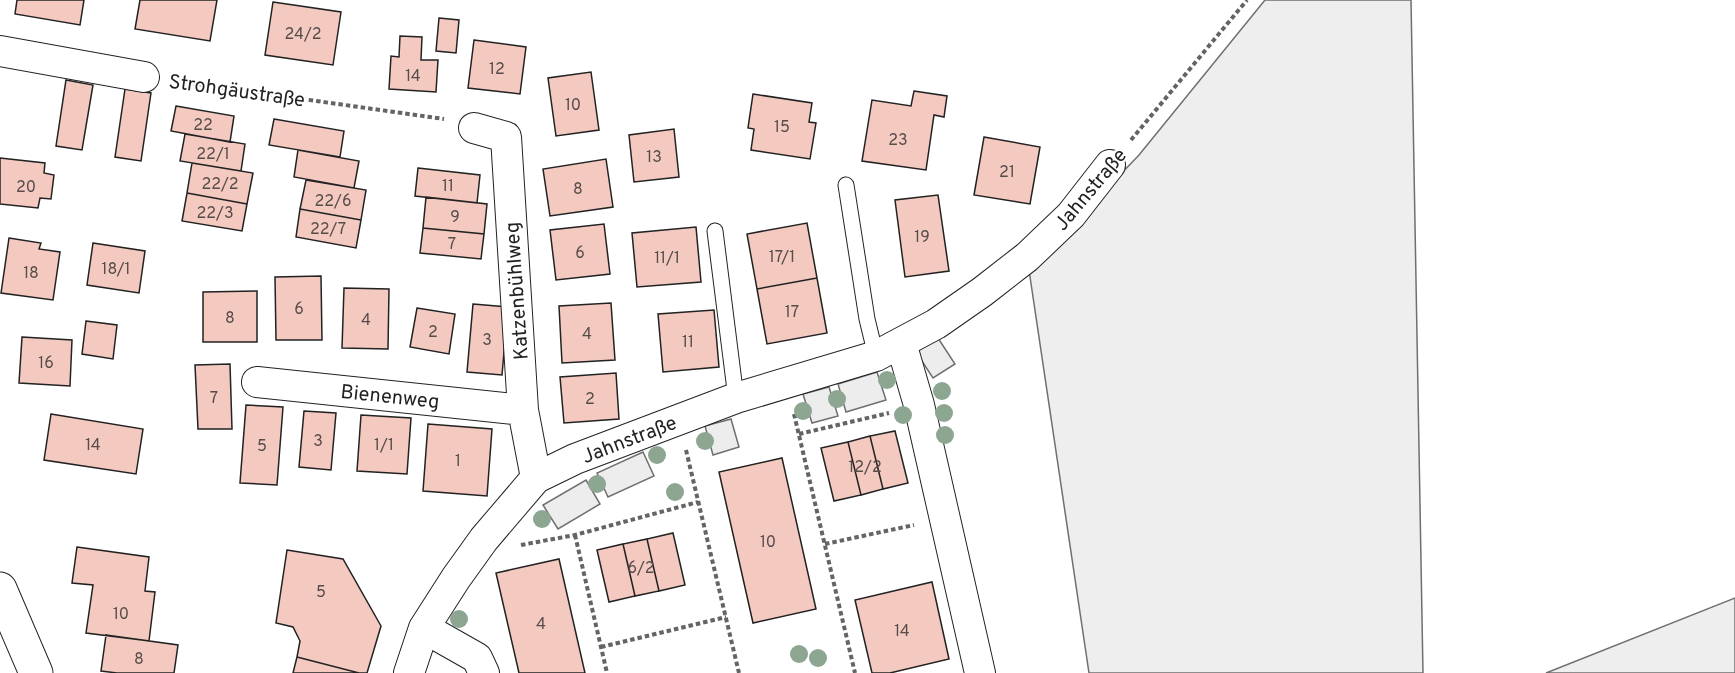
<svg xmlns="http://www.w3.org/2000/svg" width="1735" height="673" viewBox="0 0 1735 673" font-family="Overpass,sans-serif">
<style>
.green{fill:#eee;stroke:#6f6f6f;stroke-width:1.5}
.parking{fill:#ededed;stroke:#6f6f6f;stroke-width:1.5}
.building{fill:#f3c9c0;stroke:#222;stroke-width:1.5}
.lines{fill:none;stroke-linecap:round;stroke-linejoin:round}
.service-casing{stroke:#222;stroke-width:17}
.minor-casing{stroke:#222;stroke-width:32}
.secondary-casing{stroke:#222;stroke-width:35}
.path{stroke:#646464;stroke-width:4;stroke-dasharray:4.5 3;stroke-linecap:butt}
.service{stroke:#fff;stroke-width:15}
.minor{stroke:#fff;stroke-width:30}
.secondary{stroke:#fff;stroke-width:33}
.tree{fill:#8da692}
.labels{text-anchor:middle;stroke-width:4.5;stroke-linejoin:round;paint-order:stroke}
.number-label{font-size:16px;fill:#564c4a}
.street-label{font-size:20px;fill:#222;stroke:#fff}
</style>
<rect width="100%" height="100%" fill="#fff"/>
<path class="green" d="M1265,0H1411L1423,673H1089L1029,270L1139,155Z
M1735,598V673H1546Z"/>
<path class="parking" d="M938,338L955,364L933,378L916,352Z
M877,372L886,400L846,412L838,384Z
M829,387L838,416L812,423L803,394Z
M731,419L739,447L713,455L705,426Z
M643,452L654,476L608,497L597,473Z
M586,480L600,504L558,529L543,505Z"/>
<path class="building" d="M17,0H84L80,25L15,14Z
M140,0H217L210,41L135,29Z
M273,2L341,12L333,65L265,55Z
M439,18L459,20L456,53L436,51Z
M400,36L422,37L421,60H438L436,92L389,89L391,56L399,57Z
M474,40L526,47L520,94L468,88Z
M591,72L599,130L556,136L548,78Z
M66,80L93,85L82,150L56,146Z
M125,89L151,93L141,161L115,157Z
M914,91L947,96L944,117L934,115L926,170L862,161L872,100L911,106Z
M753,94L812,103L809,122L816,123L810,159L751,150L754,129L748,128Z
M176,106L234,116L230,142L171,131Z
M274,119L344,131L340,157L269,145Z
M674,129L679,177L634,182L629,135Z
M185,134L245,144L241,171L180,161Z
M984,137L1040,147L1030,204L974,195Z
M298,150L359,161L354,188L294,177Z
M0,158L45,163L44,173L54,175L51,199L40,198L38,208L0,204Z
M606,159L613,207L550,216L543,169Z
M192,163L253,173L247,204L187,193Z
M418,168L480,175L477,203L415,196Z
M306,180L366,190L361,220L300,209Z
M187,193L247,204L242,231L182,221Z
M938,195L949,271L905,277L895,200Z
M426,197L487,204L484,234L423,228Z
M300,209L361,220L356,248L296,237Z
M807,223L817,278L757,289L747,234Z
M604,224L610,274L556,280L550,230Z
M696,227L701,282L637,287L632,233Z
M423,228L484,234L481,259L420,253Z
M9,238L41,243L39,249L60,252L53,300L1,293Z
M93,243L145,251L139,293L87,285Z
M321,276L322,340H276L275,277Z
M817,278L827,333L767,344L757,289Z
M344,288L389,289L388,349L342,348Z
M257,291V342H203V292Z
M611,303L615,360L562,363L559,306Z
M473,304L508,307L502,375L467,372Z
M417,308L455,314L449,354L410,347Z
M714,310L719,367L663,372L658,314Z
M86,321L117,325L113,359L82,354Z
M22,337L72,340L70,386L19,383Z
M230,364L232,429H198L195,365Z
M616,373L619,419L564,423L560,377Z
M246,405L283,407L277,485L240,483Z
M304,411L336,413L331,470L299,467Z
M51,414L143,429L136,474L44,460Z
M361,415L411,418L407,474L357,471Z
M428,424L492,429L487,496L423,491Z
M895,431L908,483L883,489L870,436Z
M870,436L883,489L861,495L848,442Z
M848,442L861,495L834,501L821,448Z
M782,458L816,609L753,623L719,472Z
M673,533L685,585L659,591L647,539Z
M647,539L659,591L635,596L623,544Z
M623,544L635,596L609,602L597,550Z
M77,547L149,557L145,591L155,592L149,641L86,633L93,585L72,583Z
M287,550L343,559L381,626L367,673H359L297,657L300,641L293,627L276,623Z
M559,559L585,673H519L496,573Z
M932,582L949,659L890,673H872L855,600Z
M106,635L178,645L174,673H117L101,671Z
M297,657L359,673H293Z"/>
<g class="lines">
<g class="service-casing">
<path id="service" d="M846,185L867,319L876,356
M715,231L736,398"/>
</g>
<g class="minor-casing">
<path id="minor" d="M0,51L144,77
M474,128L506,137L523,410L536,478
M901,343L919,405L980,673
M257,382L523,410
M424,628L477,658L484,673
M409,673L424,628L456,578L484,539L536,478L575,459L736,398L876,356L936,324L982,292L1027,257L1071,215L1110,165"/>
</g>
<g class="secondary-casing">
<path id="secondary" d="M0,589L36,673"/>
</g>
<path class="path" d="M175,81L444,119
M1131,140L1247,0
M794,414L855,673
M799,434L889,413
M686,450L739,673
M575,535L607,673
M825,544L914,525
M521,545L575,535L698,502
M601,647L726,617"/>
<use href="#service" class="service"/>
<use href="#minor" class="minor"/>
<use href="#secondary" class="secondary"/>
</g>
<g class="tree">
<circle cx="887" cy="380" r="9"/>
<circle cx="942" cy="391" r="9"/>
<circle cx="837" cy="399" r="9"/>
<circle cx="803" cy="411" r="9"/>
<circle cx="944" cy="413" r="9"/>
<circle cx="903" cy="415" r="9"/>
<circle cx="945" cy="435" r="9"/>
<circle cx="705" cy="441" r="9"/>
<circle cx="657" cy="455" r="9"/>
<circle cx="597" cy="484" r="9"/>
<circle cx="675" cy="492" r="9"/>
<circle cx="542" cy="519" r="9"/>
<circle cx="459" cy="619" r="9"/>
<circle cx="799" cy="654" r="9"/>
<circle cx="818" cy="658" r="9"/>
</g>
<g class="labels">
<g class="number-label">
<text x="303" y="39">24/2</text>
<text x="497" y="74">12</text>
<text x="413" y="81">14</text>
<text x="573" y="110">10</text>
<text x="203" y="130">22</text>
<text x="782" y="132">15</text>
<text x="898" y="145">23</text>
<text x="213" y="159">22/1</text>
<text x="654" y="162">13</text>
<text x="1007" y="177">21</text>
<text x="220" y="189">22/2</text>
<text x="448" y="191">11</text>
<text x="26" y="192">20</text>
<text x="578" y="194">8</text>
<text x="333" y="206">22/6</text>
<text x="215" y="218">22/3</text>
<text x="455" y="222">9</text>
<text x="328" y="234">22/7</text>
<text x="922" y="242">19</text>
<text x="452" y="249">7</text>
<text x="580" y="258">6</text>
<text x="782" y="262">17/1</text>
<text x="667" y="263">11/1</text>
<text x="116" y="274">18/1</text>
<text x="31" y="278">18</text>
<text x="299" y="314">6</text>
<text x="792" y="317">17</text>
<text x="230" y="323">8</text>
<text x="366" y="325">4</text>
<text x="433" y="337">2</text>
<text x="587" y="339">4</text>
<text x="487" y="345">3</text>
<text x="688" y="347">11</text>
<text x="46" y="368">16</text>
<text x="214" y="403">7</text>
<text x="590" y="404">2</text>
<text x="318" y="446">3</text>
<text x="93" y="450">14</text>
<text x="384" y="450">1/1</text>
<text x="262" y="451">5</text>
<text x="458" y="466">1</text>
<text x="865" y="472">12/2</text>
<text x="768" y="547">10</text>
<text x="641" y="573">6/2</text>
<text x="321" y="597">5</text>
<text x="121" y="619">10</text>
<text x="541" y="629">4</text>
<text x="902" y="636">14</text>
<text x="139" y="664">8</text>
</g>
<g class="street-label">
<text transform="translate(237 90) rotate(8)" y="7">Strohgäustraße</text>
<text transform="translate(1090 189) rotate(-50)" y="7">Jahnstraße</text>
<text transform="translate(516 291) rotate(-94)" y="7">Katzenbühlweg</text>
<text transform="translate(390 396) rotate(6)" y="7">Bienenweg</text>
<text transform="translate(629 439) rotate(-21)" y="7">Jahnstraße</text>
</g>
</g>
</svg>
